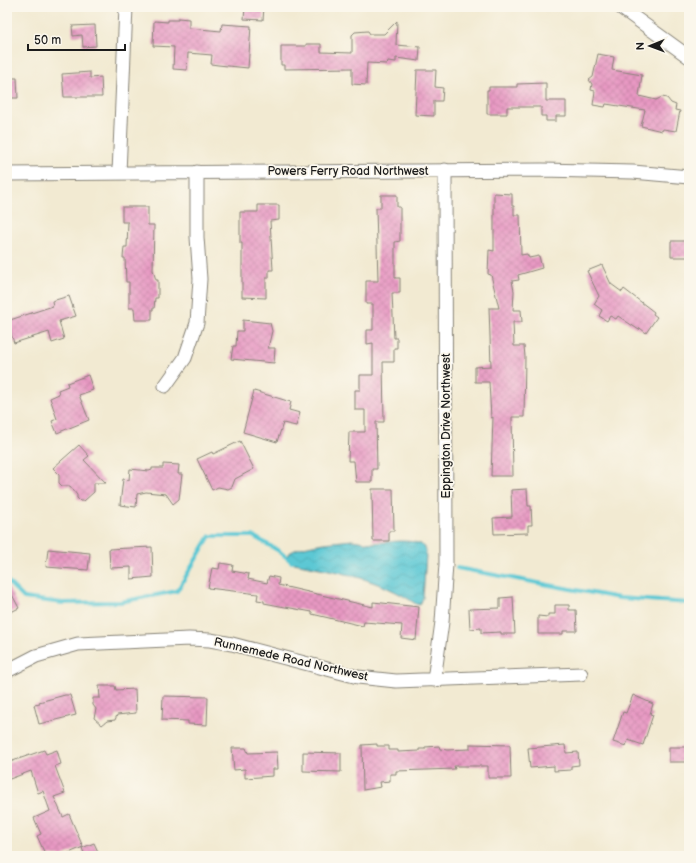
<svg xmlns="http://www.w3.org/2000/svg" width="696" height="863" viewBox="0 0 696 863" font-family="'Balsamiq Sans',sans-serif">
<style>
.water{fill:url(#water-waves);stroke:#3c7278}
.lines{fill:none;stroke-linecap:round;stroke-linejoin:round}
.stream{stroke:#5cc8d4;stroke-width:4}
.building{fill:url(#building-cross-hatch)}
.minor-casing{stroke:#878377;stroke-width:15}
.minor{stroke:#fff;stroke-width:13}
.labels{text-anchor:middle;stroke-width:3.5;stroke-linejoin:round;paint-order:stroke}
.street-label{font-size:12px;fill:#1c1c1c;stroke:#fbf7ec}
</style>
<defs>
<pattern id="water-waves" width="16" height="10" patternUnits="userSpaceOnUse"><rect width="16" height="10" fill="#5cc8d4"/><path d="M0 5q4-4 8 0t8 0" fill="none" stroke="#4fabb5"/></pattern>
<pattern id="building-cross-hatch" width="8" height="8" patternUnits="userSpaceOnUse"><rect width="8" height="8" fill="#e798c2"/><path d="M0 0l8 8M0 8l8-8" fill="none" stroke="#c682a6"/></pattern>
</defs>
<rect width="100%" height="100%" fill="#fbf7ec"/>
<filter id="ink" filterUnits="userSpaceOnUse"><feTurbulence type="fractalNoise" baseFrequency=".025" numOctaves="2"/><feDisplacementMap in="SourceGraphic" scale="8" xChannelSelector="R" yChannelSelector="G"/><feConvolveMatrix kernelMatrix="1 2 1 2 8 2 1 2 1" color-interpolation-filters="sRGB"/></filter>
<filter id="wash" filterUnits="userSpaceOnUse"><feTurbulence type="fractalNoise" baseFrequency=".012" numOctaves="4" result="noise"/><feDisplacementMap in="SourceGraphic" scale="16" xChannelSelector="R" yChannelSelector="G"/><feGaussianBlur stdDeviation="0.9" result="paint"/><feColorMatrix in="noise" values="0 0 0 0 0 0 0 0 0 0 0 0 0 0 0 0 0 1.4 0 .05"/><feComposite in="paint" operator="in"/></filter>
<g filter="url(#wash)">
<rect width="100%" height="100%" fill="#f2ead2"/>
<path class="water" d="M352,540C360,541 367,543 374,543C388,543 427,534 426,555L423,598L420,605L416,604C381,579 336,571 294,563L289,560L287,555C298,544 337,542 352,540Z"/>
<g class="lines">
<path class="stream" d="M457,568L619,598L689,603
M7,581L24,598L62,603L120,602L177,591L210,536H253L279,551L292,562"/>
</g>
<g id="blocks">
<path class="building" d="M245,7H264L263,20L244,19Z
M178,18L189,19V28L221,31L222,24L251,26L248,68L218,65L211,64L212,55L188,53L187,70L173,69L174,47L153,46L154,21L168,22V20H178Z
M397,21L396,45L420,47L419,61L396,58V62L388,61L387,64L367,63L366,85L352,84V68L284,69V65H281V46H306V44H321V52L352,53V35L355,32L368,31L370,34H384Z
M95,25L96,46L83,47L82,35L73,36L72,26Z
M598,54L614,57L612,70L642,75L639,96L656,100L662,97L667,98L671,103L676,105L675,110L680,111L676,131L663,129L662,131L641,126L645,110L606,104L605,107L593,105L595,91L591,90L592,84L589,80L593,77Z
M417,70H436L435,87L443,88L442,101H434V116L415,115Z
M90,72V78L101,77L102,97H64L62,74Z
M7,78H17L18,98H7Z
M546,83V101H566V116H556V121H546V116H541V107H507V114H487V90H489V87H517V84Z
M494,193L512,194V206H514V215H520L521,255L527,254L529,258L539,256L542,268L518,275L519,280L512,281L514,291L513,310H521L522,322H513L514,346H524L525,357L524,417H512L513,476H491L493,417L491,418L489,382H475V367L491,366L489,308H499L491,275L488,274L489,250L494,251Z
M381,195H397V207H400V241L395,242V278H400V293H392L394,338H397V348H394V362H383L384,422H376L377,469H372V482H356L354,461H348L349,432H365V410H355V390H360V375H373V343L367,344V330H373V304H366V281H378L376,208H381Z
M258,205H279V220L270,221L273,270H269V278H266V298L242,297V243H240V212H258Z
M122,207H148V225H154L153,270L156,280H158V298H155L154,309H152V320H135L134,308H129V282H126L125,258H123L124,247H127L128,222H122Z
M671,241H689V257H671Z
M602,265L611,284L622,292L624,289L654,312L653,314L657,317L646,333L640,328L639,330L618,316L616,319L610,316L607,321L599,316L602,310L594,304L599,296L587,271Z
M69,296L76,316L59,321L64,339L52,343L49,332L14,343L7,321L53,306L52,301Z
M243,320L270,323L272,331L268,348H275L274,363L231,359L233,346H236L237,331H243Z
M88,375L93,390L79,395L89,420L57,433L52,421L57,419L50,398L59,394L58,390L68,386L67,383Z
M254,391L291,402L289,410L300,413L296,426L283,423L277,442L243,432Z
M240,441L254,469L235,479L232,487L228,489L218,487L212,490L197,459L212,452L213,454Z
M79,445L89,456L84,460L106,483H94V492L84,501H80L77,498V495L70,486H62L59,483V474L53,468Z
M163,464L179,465L178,474H182L179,499L173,504L166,494L146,492L137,494L136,507L120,505L123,479L129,480L130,469L149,471L152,470V468H163Z
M372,489H393L394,531H389V541H373Z
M527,489L528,506H531L532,525H528V533L494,534L493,518L512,517L511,490Z
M152,547L153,577L131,579V567L110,568L109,549Z
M48,549L90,553L88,570L46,567Z
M220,563L233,565L232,571L249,574L248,579L267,583L269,576L279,578L278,585L373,607V602L419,607L416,640L401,638L402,625L364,622L363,626L312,614V612L264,603V601L257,600L258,594L208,588L212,568L219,569Z
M7,585L19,608L7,614Z
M513,597L515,634H501V632L481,633V628L470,629L469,609L500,608V598Z
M555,605H569V610H576L577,631H563V634H538V616L548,617V614H555Z
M99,686H115L116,690L135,689L136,713L117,715L115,720L107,721L102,725L94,718L96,709L93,705V698H100Z
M65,695H70L76,715L39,724L34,705L40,704L39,702Z
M633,695L653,704L650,714L653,715L643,745L628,740L626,746L613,742L623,712L626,713Z
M163,696L208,697L207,725L188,724V721L162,720Z
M377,744V746H389V750H398V752L419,751V749H425V747L439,746L440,749L447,750L470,749V744L510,745L511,778H488V766H454L455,769L396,771V774H390V781L380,782L381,787L363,790L362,745Z
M565,745L566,753L578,752L579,765L571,766V770L554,771V766L530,768L528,748Z
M669,747H687V762H669Z
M232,748H246L248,753L277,752L278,769H273V776L245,778V769L234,770Z
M44,750L46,754L57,750L61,764L55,766L65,793L54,797L63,817L69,814L83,847L62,856H46L37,836L41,834L34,818L50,811L43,791L38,793L31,771L7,780V763Z
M303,752L341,753V772L303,771Z
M94,843L100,856H85L82,848Z"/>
</g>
</g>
<g filter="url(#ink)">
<use href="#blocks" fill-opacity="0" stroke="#878377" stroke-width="1"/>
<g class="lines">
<g class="minor-casing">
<path id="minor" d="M620,7L689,57
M119,173L126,7
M7,174L542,170L633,172L689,177
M165,386L185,358L197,323L200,279L197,237V172
M7,671L36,656L78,644L189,639L210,640L232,644L358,677L396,681L581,674
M434,680L442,622L446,564L445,170"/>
</g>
<use href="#minor" class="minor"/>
</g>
</g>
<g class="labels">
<g class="street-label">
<text x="348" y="175">Powers Ferry Road Northwest</text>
<text transform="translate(446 426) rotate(-90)" y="4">Eppington Drive Northwest</text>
<text transform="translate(291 659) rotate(13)" y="4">Runnemede Road Northwest</text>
</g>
</g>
<rect width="696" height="863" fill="none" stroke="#fbf7ec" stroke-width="24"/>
<g transform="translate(650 46) rotate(269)" stroke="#fbf7ec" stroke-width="3" paint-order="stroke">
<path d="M0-3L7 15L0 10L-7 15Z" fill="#1c1c1c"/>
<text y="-6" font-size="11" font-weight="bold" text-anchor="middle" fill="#1c1c1c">N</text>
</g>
<path d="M28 44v6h97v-6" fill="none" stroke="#1c1c1c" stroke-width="2"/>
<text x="34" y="44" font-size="12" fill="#1c1c1c" stroke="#fbf7ec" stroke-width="3" paint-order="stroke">50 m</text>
</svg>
